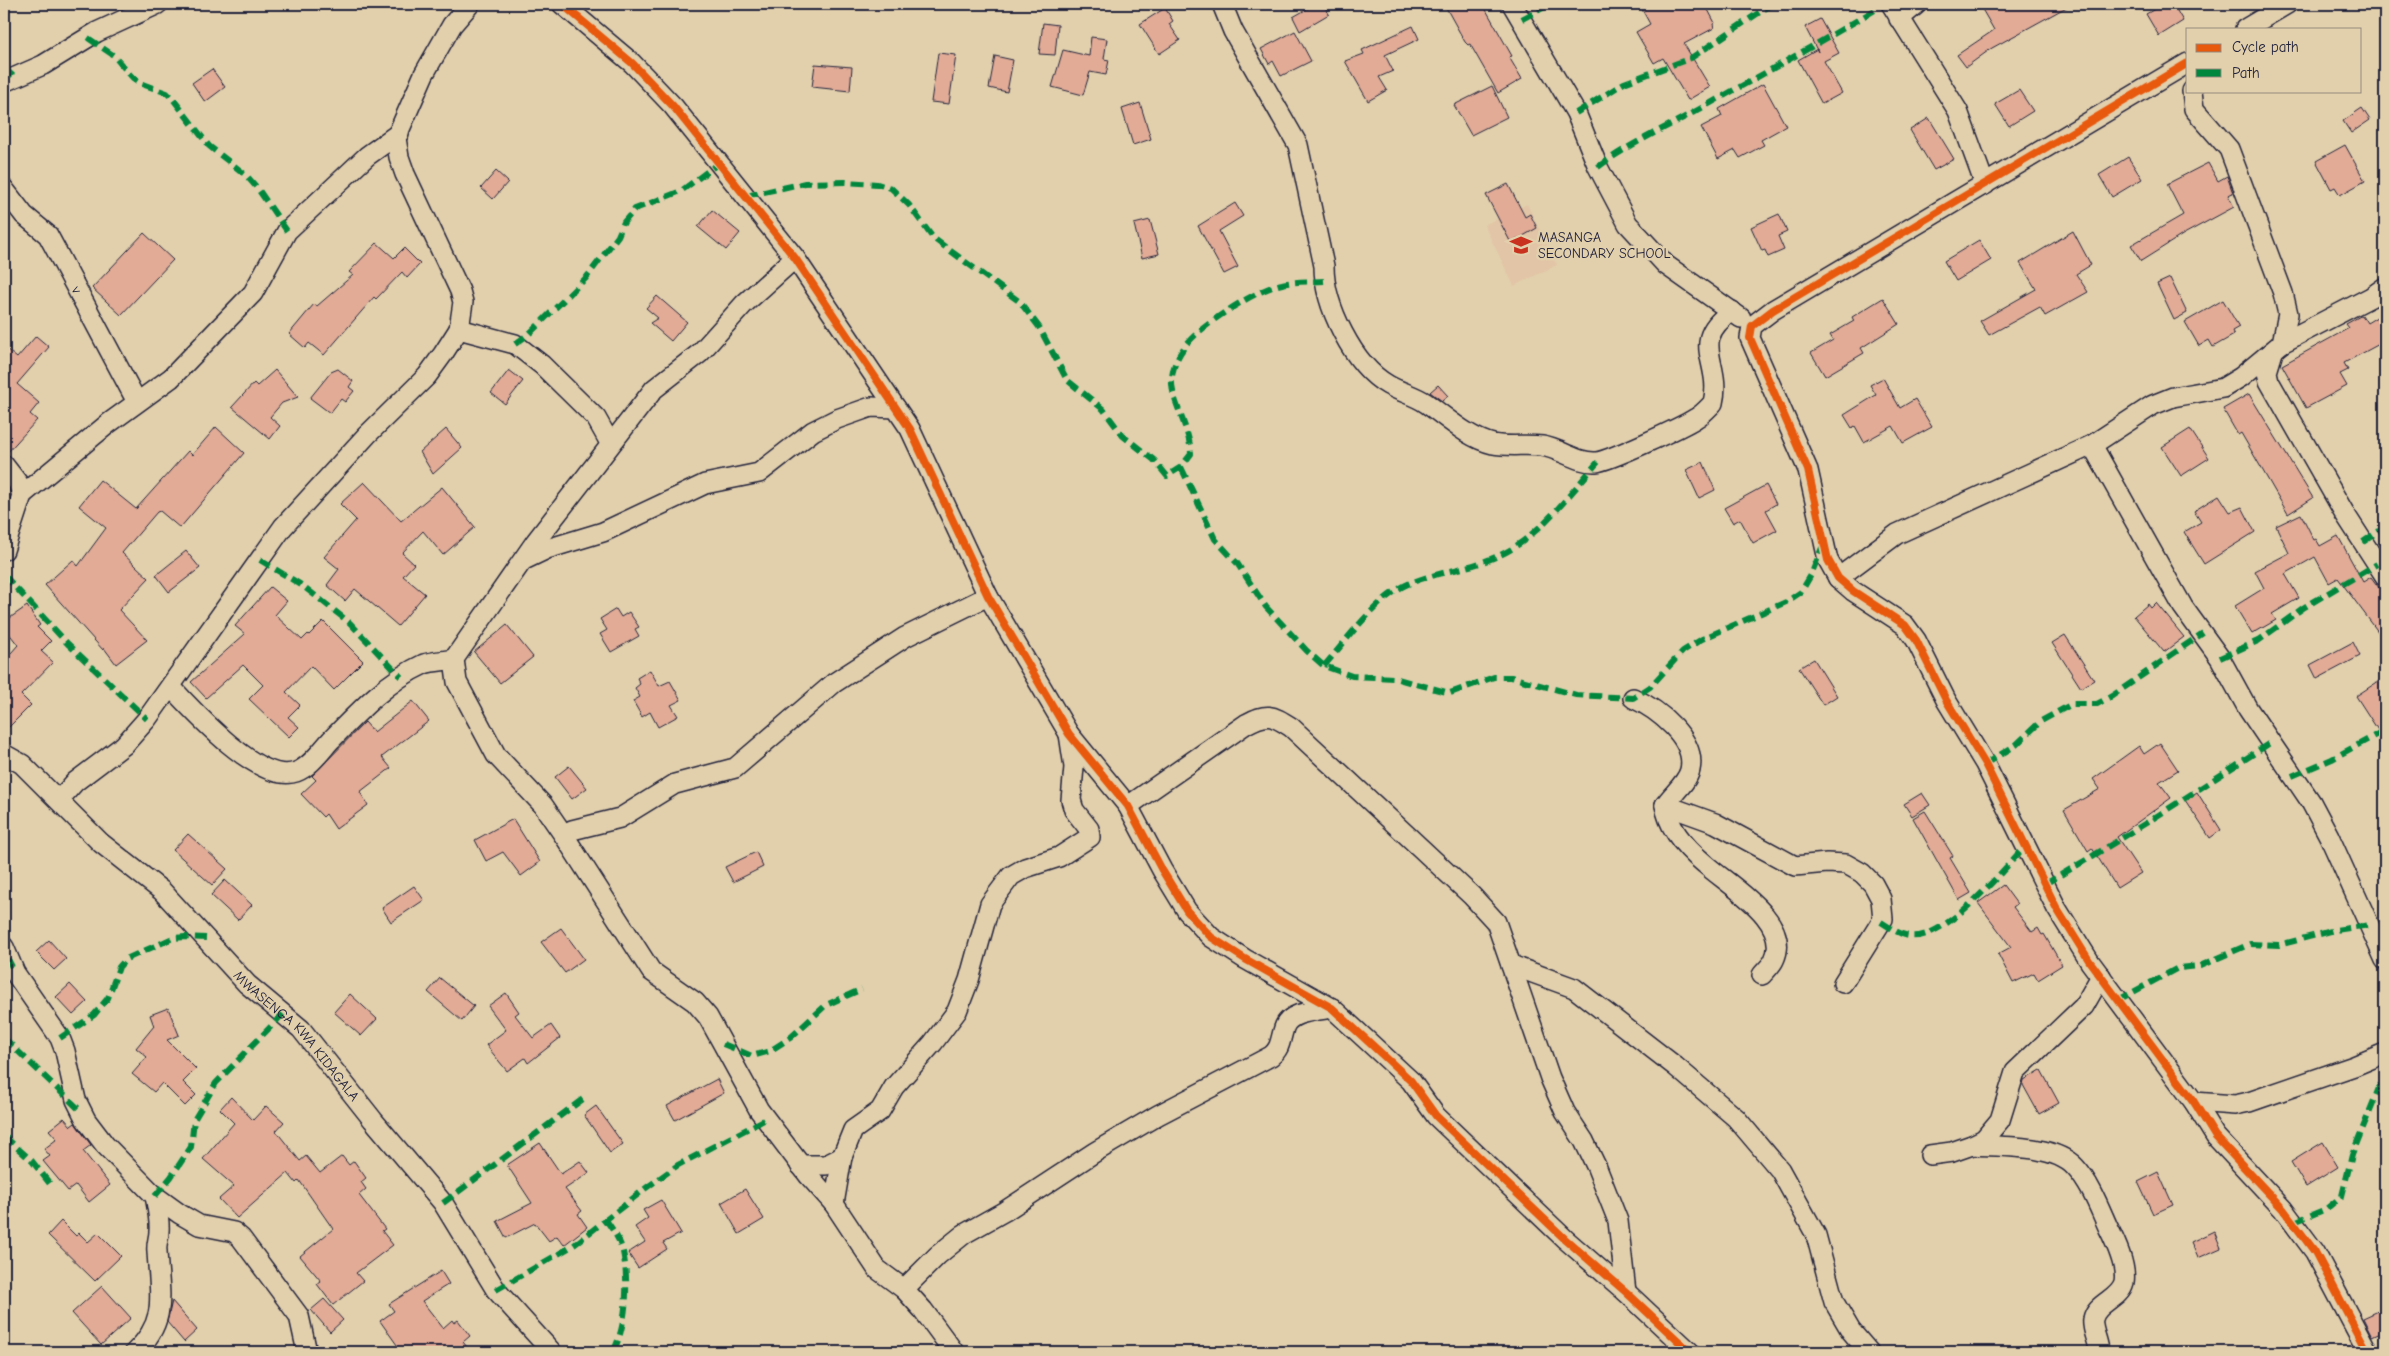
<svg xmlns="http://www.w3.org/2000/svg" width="2389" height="1356" viewBox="0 0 2389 1356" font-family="'Comic Neue',sans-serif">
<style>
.built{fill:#e2c5a6}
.building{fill:#e1ab96;stroke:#22223b}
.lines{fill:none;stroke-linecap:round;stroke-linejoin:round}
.minor-casing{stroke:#22223b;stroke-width:22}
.minor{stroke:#e2d0ad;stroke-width:19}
.quiet{stroke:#00873e;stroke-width:6;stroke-dasharray:12 6;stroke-linecap:butt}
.cycleway-casing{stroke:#e2d0ad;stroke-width:11}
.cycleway{stroke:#e8590c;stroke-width:8}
.labels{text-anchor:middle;stroke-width:5;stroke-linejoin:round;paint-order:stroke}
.poi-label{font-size:14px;fill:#22223b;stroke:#e2d0ad;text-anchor:start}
.street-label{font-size:14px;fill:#22223b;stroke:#e2d0ad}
</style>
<rect width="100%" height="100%" fill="#e2d0ad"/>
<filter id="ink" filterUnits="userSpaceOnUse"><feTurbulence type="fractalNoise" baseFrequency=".02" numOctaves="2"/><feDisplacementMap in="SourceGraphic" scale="10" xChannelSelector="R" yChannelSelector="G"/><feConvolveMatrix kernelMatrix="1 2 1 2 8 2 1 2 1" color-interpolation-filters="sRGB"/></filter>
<g filter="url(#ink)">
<path class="built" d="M1527,204L1557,265L1514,286L1484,225Z"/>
<path class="building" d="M1316,4H1323L1329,14L1300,31L1293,17Z
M1444,4H1479L1482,9L1485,8L1512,56L1509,57L1522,79L1498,93L1470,44L1468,45L1465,42Z
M1639,4H1705L1715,23L1713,24L1714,28L1684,44L1710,87L1688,100L1663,58L1654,63L1636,32L1650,24Z
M1979,4H2072L1992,48L1966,67L1957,55L1994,30Z
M2164,4H2173L2183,21L2159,36L2146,14Z
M1165,8L1173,21L1169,24L1180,40L1159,54L1140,24Z
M1820,19L1839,53L1824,61L1842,93L1822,104L1798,60L1817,49L1818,52L1805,27Z
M1043,23L1058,25L1055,55L1039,54Z
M1413,26L1419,39L1385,55L1393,71L1379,77L1387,90L1368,101L1345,61L1364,54L1362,50Z
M1295,31L1311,61L1281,76L1273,61L1269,64L1261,49Z
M1091,37L1107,39L1104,59L1109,60L1106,75L1090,72L1083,95L1052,87L1063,50L1089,56Z
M938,53L956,55L949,104L931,102Z
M995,56L1013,60L1007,92L989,88Z
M815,64L852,67L850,91L812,87Z
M212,69L225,87L205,102L192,83Z
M1763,84L1786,126L1761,140L1764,145L1740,158L1735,150L1718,159L1701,127L1722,116L1719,109Z
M1492,86L1507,117L1471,135L1454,105Z
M2019,90L2033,111L2009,126L1995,104Z
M1140,103L1151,139L1133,145L1122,109Z
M2362,108L2370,120L2351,133L2343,121Z
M1929,118L1954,159L1934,170L1910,130Z
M2345,145L2365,181L2340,195L2335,187L2331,189L2316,161Z
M2128,157L2142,179L2112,197L2099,175Z
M2208,163L2218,181L2227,176L2233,193L2228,195L2234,207L2184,234L2141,261L2131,245L2183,215L2167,184Z
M496,171L508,182L493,199L481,188Z
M1508,184L1525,217L1530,214L1537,228L1511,243L1486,195Z
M1235,203L1243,216L1219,231L1238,267L1224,274L1198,226Z
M712,210L740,233L726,250L698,227Z
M1779,214L1787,232L1778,236L1784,250L1768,257L1765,250L1762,251L1751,227Z
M1150,220L1159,254L1142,258L1134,224Z
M2073,231L2091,265L2076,274L2088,292L2045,316L2040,307L1989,335L1980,321L2036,289L2020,263Z
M144,233L173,260L121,315L92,288Z
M1979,240L1991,260L1956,281L1944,261Z
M377,243L394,258L404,248L420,264L407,278L402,272L376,299L374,297L324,355L309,343L305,348L289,334L314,304L317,306L353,275L349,272Z
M2170,278L2187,313L2174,320L2157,284Z
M657,296L687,322L671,341L650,323L658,318L646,308Z
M1883,298L1899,324L1861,348L1864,353L1825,376L1811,353L1833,340L1830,335L1854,321L1852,317Z
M2223,300L2239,327L2232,331L2234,335L2213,347L2209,340L2199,346L2185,322Z
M2385,312V341L2344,363L2348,370L2340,374L2347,386L2306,408L2282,365L2349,328L2346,324L2362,315L2367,323Z
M36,336L49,347L17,384L39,403L30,414L37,420L6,454H4V347L17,358Z
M338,369L353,381L349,387L354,391L345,402L341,399L330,413L310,398L331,372Z
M275,370L298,397L282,403L270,417L280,426L270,439L232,407L254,383L257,386Z
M509,370L523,381L505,404L491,393Z
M1883,378L1900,408L1915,399L1932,427L1903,443L1893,426L1864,442L1855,426L1852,428L1844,415L1876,395L1870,385Z
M1438,385L1448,396L1442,401L1430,392Z
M2249,394L2313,498L2288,514L2241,433L2238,435L2223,409Z
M216,427L244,453L180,528L160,511L157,512L122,553L149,578L119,610L147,640L116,664L104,648L103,650L45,585L73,560L78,566L106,528L79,506L100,480L136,509L188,451L192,455Z
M446,429L462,448L433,474L420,452Z
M2190,429L2209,458L2181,476L2162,447Z
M1703,462L1715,490L1699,498L1686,470Z
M364,482L401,521L442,487L475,527L443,555L423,531L402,553L414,564L403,576L425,594L398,626L355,589L345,601L327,585L339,569L324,557L356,520L340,504Z
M1766,485L1776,504L1766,510L1777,530L1753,543L1740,519L1733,523L1724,508Z
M2219,495L2230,512L2242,507L2255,532L2204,564L2184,532L2201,522L2194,511Z
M2301,514L2314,540L2316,539L2320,546L2338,536L2363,582L2371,577L2385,596V641L2338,578L2329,583L2315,557L2285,574L2299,598L2272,614L2276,620L2252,634L2235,606L2264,588L2255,571L2289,553L2276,526Z
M186,551L200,568L169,592L156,575Z
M270,587L287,601L275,615L302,640L308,634L309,635L323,621L363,661L334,690L311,666L286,692L300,705L288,717L299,727L289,737L249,699L263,685L243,665L206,698L191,682L245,634L235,626Z
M2156,603L2184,637L2164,652L2134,616L2148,604L2151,608Z
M27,606L40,625L37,627L51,641L41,651L53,662L21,695L31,705L4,732V661L18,645L4,627V622Z
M616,609L621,617L629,612L639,627L635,629L639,636L611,652L600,634L607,630L600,619Z
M507,625L533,657L500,683L474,652Z
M2065,635L2094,680L2081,688L2052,643Z
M2353,642L2360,656L2317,679L2310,665Z
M1814,659L1837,696L1823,705L1799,668Z
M650,670L659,686L670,681L681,700L671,705L678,716L658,727L650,712L642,717L633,701L640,697L635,688L640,684L637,678Z
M2385,677V741L2356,696Z
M413,701L429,721L382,757L391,768L360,792L368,805L336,829L326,814L323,817L301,794L316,780L312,776L365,722L374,732Z
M2160,743L2178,770L2159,782L2171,798L2117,837L2141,873L2117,888L2092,848L2088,851L2064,810L2100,789L2093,779L2139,746L2144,754Z
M569,766L587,788L572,799L555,777Z
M2197,792L2221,830L2210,838L2185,800Z
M1922,793L1930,805L1912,816L1904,804Z
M1925,811L1953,856L1950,858L1971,893L1959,900L1913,818Z
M513,819L540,862L521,876L503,852L486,861L475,840Z
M188,834L227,869L212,885L173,850Z
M756,852L763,867L733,882L725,867Z
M225,880L252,905L238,920L211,895Z
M2003,885L2017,904L2013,907L2032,932L2038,928L2042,935L2044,934L2062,965L2038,980L2034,973L2013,983L1998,954L2011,947L1978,903Z
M414,886L424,900L391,922L382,908Z
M561,928L584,959L565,973L541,942Z
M49,940L66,959L54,970L36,952Z
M440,978L474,1006L462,1021L428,992Z
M70,984L87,1002L73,1015L56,997Z
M506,993L519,1012L515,1015L533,1038L551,1025L560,1038L528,1063L525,1058L507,1071L486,1045L506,1030L488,1006Z
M350,994L377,1019L361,1036L334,1012Z
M168,1008L179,1035L167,1040L196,1069L183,1082L196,1095L185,1106L162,1083L154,1092L132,1074L147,1057L136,1048L154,1026L150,1015Z
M2041,1070L2059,1103L2039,1114L2023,1085L2024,1080Z
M717,1079L724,1093L675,1120L667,1106Z
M231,1097L253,1120L266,1106L284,1122L276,1131L300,1161L306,1156L320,1173L342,1156L349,1165L354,1161L366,1178L361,1182L366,1189L359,1195L385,1229L382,1231L393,1245L356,1273L363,1281L333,1305L317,1284L321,1281L300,1256L333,1229L299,1180L296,1183L288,1173L237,1218L219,1199L234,1186L203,1159L234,1123L220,1109Z
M596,1106L623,1144L610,1153L584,1115Z
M64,1118L71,1126L75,1123L91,1145L83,1151L110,1185L89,1202L76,1185L68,1191L43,1161L50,1156L44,1149L57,1139L49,1130Z
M2323,1142L2338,1167L2306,1187L2291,1162Z
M540,1143L561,1174L580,1161L589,1173L565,1189L582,1211L578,1214L587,1227L564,1245L557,1236L549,1241L535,1223L506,1238L497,1221L532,1203L507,1165Z
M2158,1172L2173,1205L2153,1214L2138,1182Z
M745,1189L764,1219L739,1234L721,1203Z
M661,1200L681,1233L663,1243L667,1249L638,1268L628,1253L645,1242L635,1227L648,1218L643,1210Z
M61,1221L76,1236L79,1233L88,1242L98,1233L121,1256L95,1281L48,1235Z
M2214,1231L2221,1248L2198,1258L2191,1242Z
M441,1271L449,1284L422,1301L443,1328L452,1320L454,1323L458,1320L470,1336L463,1342L471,1352H402L380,1321L394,1311L389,1304Z
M102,1286L131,1318L101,1345L72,1313Z
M324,1299L343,1320L330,1332L311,1310Z
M172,1301L197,1330L184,1342L167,1322Z
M2385,1308V1330L2372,1336L2363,1318Z"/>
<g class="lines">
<g class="minor-casing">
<g id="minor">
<path d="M562,4L632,63L673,106L795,258L910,429L988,596L1069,734L1128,806L1162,870L1187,911L1211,937L1245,959L1332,1008L1411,1081L1436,1116L1565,1239L1626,1292L1690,1352"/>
<path d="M1222,4L1233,31L1298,145L1324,266C1324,305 1353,365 1388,385C1400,392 1414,395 1426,403C1446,417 1468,438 1493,444C1509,447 1526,444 1542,446C1562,449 1576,463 1596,462C1609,461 1684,426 1696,418C1703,414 1708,408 1713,403C1723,362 1687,342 1732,311"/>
<path d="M1512,4L1576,113L1598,167L1628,224L1666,265L1741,318"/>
<path d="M1891,4L1958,111L1985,185"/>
<path d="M1899,19L1917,4"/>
<path d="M2245,29L2287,4"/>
<path d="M2188,63L1773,310L1752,326L1750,338L1808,470L1828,560L1838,578L1853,591L1905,625L1916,640L1946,700L1985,764L2057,909L2090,962L2194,1102L2215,1136L2283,1209L2315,1252L2368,1352"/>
<path d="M4,82L43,65L97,32L158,4"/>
<path d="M2192,91L2194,109L2229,149L2283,293L2288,314L2282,343"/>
<path id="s1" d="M4,189L24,215L48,235L137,402"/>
<path d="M795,258L744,304L700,353L654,389L536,541L454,659L457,682L496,755L543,805L565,837L572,830L620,818L675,784L735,768L834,683L905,637L988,596"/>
<path d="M459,329L515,344L542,365L596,418L610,443"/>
<path d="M2273,352L2267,372L2269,381L2345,514L2385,576"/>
<path d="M2092,445L2183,607L2220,658L2248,709L2311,802L2329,836L2385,960"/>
<path d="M4,465L18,483L22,495L4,550"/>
<path d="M22,495L109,423L171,378L253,293L287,231L367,156L399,133"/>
<path d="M524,560L547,549L603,532L705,484L759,473L813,431L837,419L871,407L896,408"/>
<path d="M1838,578L1897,534L2092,445L2153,405L2173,397L2223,388L2241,377L2282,343L2371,297L2385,287"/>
<path d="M171,687C193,711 260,785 296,772C310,767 321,751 330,741C358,712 387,681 424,664C433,661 445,661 454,659"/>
<path d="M1633,698C1657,709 1697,739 1690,770C1687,783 1672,794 1665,805C1668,828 1687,849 1705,864C1728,885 1793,921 1774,960C1772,965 1766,970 1762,975"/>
<path id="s2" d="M4,754L22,764L101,843L162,891L247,984L301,1029L373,1120L443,1203L496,1290L552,1352"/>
<path d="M59,800L75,782L124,745L147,719L283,527L367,435L427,376L443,354L459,329L463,302L460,291L405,174L399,157L396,138L424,74L452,25L470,4"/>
<path d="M1665,805L1715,823L1795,866L1827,863L1846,864L1862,873L1873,884L1881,899L1883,919L1843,983"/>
<path d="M1128,806L1246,724C1267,713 1271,714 1291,727L1472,896L1496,922L1550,1078L1565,1112L1584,1141L1597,1168L1618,1221L1626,1292"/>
<path d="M565,837L651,971L695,1002L708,1017L759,1110L809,1176L834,1204L877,1269L904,1289L923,1310L954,1352"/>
<path d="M4,947L15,973L60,1038L65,1051L76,1100L86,1120L105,1145L155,1196L180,1214L199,1225L234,1232L241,1238L299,1316L307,1352"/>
<path d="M1511,965L1574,988L1675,1066L1736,1118L1780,1170L1816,1235L1834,1302L1851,1331L1869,1352"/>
<path d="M2194,1102L2235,1105L2249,1102L2354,1066L2385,1053"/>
<path d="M1972,1145C2001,1147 2054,1144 2075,1167C2090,1183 2099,1207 2108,1227C2115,1241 2127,1266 2124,1282C2120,1299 2096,1302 2093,1319C2091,1329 2099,1341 2099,1352"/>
<path d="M1930,1155L1952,1152L1972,1145L1984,1139L2000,1120L2015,1072L2084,1006L2101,976"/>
<path d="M800,1165H826L842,1157"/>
<path d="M834,1204L842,1157L853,1130L880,1111L894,1087L933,1043L957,1011L969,980L990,904L1011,876L1025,868L1059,857L1090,837L1089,829L1074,810L1071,800L1074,767L1069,734"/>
<path d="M904,1289L938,1255L964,1234L1005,1211L1095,1152L1158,1115L1271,1056C1281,1048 1280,1040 1284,1028C1289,1011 1317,1011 1332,1008"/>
<path d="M135,1352C169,1320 159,1293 157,1251C156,1244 159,1238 159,1231C160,1220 157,1207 155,1196"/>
</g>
</g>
<use href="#minor" class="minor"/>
<path class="quiet" d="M1522,19L1550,4
M88,38L113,55L133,78L142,84L167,93L173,99L209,146L246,175L258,189L287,231
M4,68L13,76
M1576,113L1624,83L1691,58L1772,4
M1598,167C1632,142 1670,126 1707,105C1767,72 1826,39 1885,4
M746,196L805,183L845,182L877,184L891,188L909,205L933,238L1020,302L1039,327L1067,380L1103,409L1123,436L1154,460L1167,476L1181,467L1191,454C1190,429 1173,404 1172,384C1171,369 1177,357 1186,345C1201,325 1257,289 1282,284C1295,281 1310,282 1324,281
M515,344L529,334L586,278L618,236L624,222L635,209L681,191L719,163
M1181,467L1215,539L1237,563L1266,607L1307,651L1324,666L1352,676L1394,678L1450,693L1494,677H1511L1576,695L1633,698L1650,687L1683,651L1702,639L1786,602L1801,592L1811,575L1823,545
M2363,542L2385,527
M260,560L303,586L350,623L401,677
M4,575L68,644L147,719
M2220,658L2258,641L2303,608L2377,564
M1324,666C1347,640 1376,598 1408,584C1444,569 1486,568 1519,544C1550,522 1573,490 1598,462
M1985,764L2016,745L2041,721L2072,704H2097L2112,696L2203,633
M2292,776L2332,759L2385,730
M2045,884C2122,840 2196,791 2270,743
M1881,922C1889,927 1900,935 1909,936C1945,942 2003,870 2026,845
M4,959L9,961L12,967
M2118,1000L2178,968L2200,966L2250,944L2279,945L2335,930L2370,925
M4,1038L82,1112
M60,1038L94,1015L108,998L119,967L126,959L173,938L185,937L206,938
M723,1044L752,1056L770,1051L790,1038L826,1005L862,989
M4,1136L32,1161L50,1184
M155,1196L171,1177L191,1147L194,1120L216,1083L283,1014
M443,1203L587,1096
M606,1220C613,1230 620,1240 623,1252C629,1280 627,1326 613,1352
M2294,1222L2326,1209L2342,1196L2352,1155L2385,1073
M496,1290L574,1245L646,1188L678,1165L766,1119"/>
<g class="cycleway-casing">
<path id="cycleway" d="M562,4L632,63L673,106L795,258L910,429L988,596L1069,734L1128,806L1162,870L1187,911L1211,937L1245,959L1332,1008L1411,1081L1436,1116L1565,1239L1626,1292L1690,1352
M2188,63L1773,310L1752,326L1750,338L1808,470L1828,560L1838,578L1853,591L1905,625L1916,640L1946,700L1985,764L2057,909L2090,962L2194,1102L2215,1136L2283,1209L2315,1252L2368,1352"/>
</g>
<use href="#cycleway" class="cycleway"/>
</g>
</g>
<defs>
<g id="school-bare" transform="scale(1.725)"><path d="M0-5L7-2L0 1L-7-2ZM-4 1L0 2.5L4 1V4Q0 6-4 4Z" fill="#c8321e" stroke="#e2d0ad" stroke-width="2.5" paint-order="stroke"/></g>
</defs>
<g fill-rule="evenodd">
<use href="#school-bare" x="1521" y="245"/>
</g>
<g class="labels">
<g class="poi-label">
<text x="1538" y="242">MASANGA<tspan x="1538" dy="16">SECONDARY SCHOOL</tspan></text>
</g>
<g class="street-label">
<text dy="5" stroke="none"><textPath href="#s1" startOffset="126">v</textPath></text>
<text dy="5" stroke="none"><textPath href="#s2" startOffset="408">MWASENGA KWA KIDAGALA</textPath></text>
</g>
</g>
<rect width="2389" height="1356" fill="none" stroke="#e2d0ad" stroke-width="20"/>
<rect x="10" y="10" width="2369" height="1336" fill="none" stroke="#22223b" stroke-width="2" filter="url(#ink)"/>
<rect x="2186" y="28" width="175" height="65" fill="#e2d0ad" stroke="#958a7f"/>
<rect x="2196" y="44" width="25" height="8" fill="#e8590c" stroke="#958a7f"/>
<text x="2232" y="52" font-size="15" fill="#22223b">Cycle path</text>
<rect x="2196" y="69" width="25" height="8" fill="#00873e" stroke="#958a7f"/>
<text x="2232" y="78" font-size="15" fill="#22223b">Path</text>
</svg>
